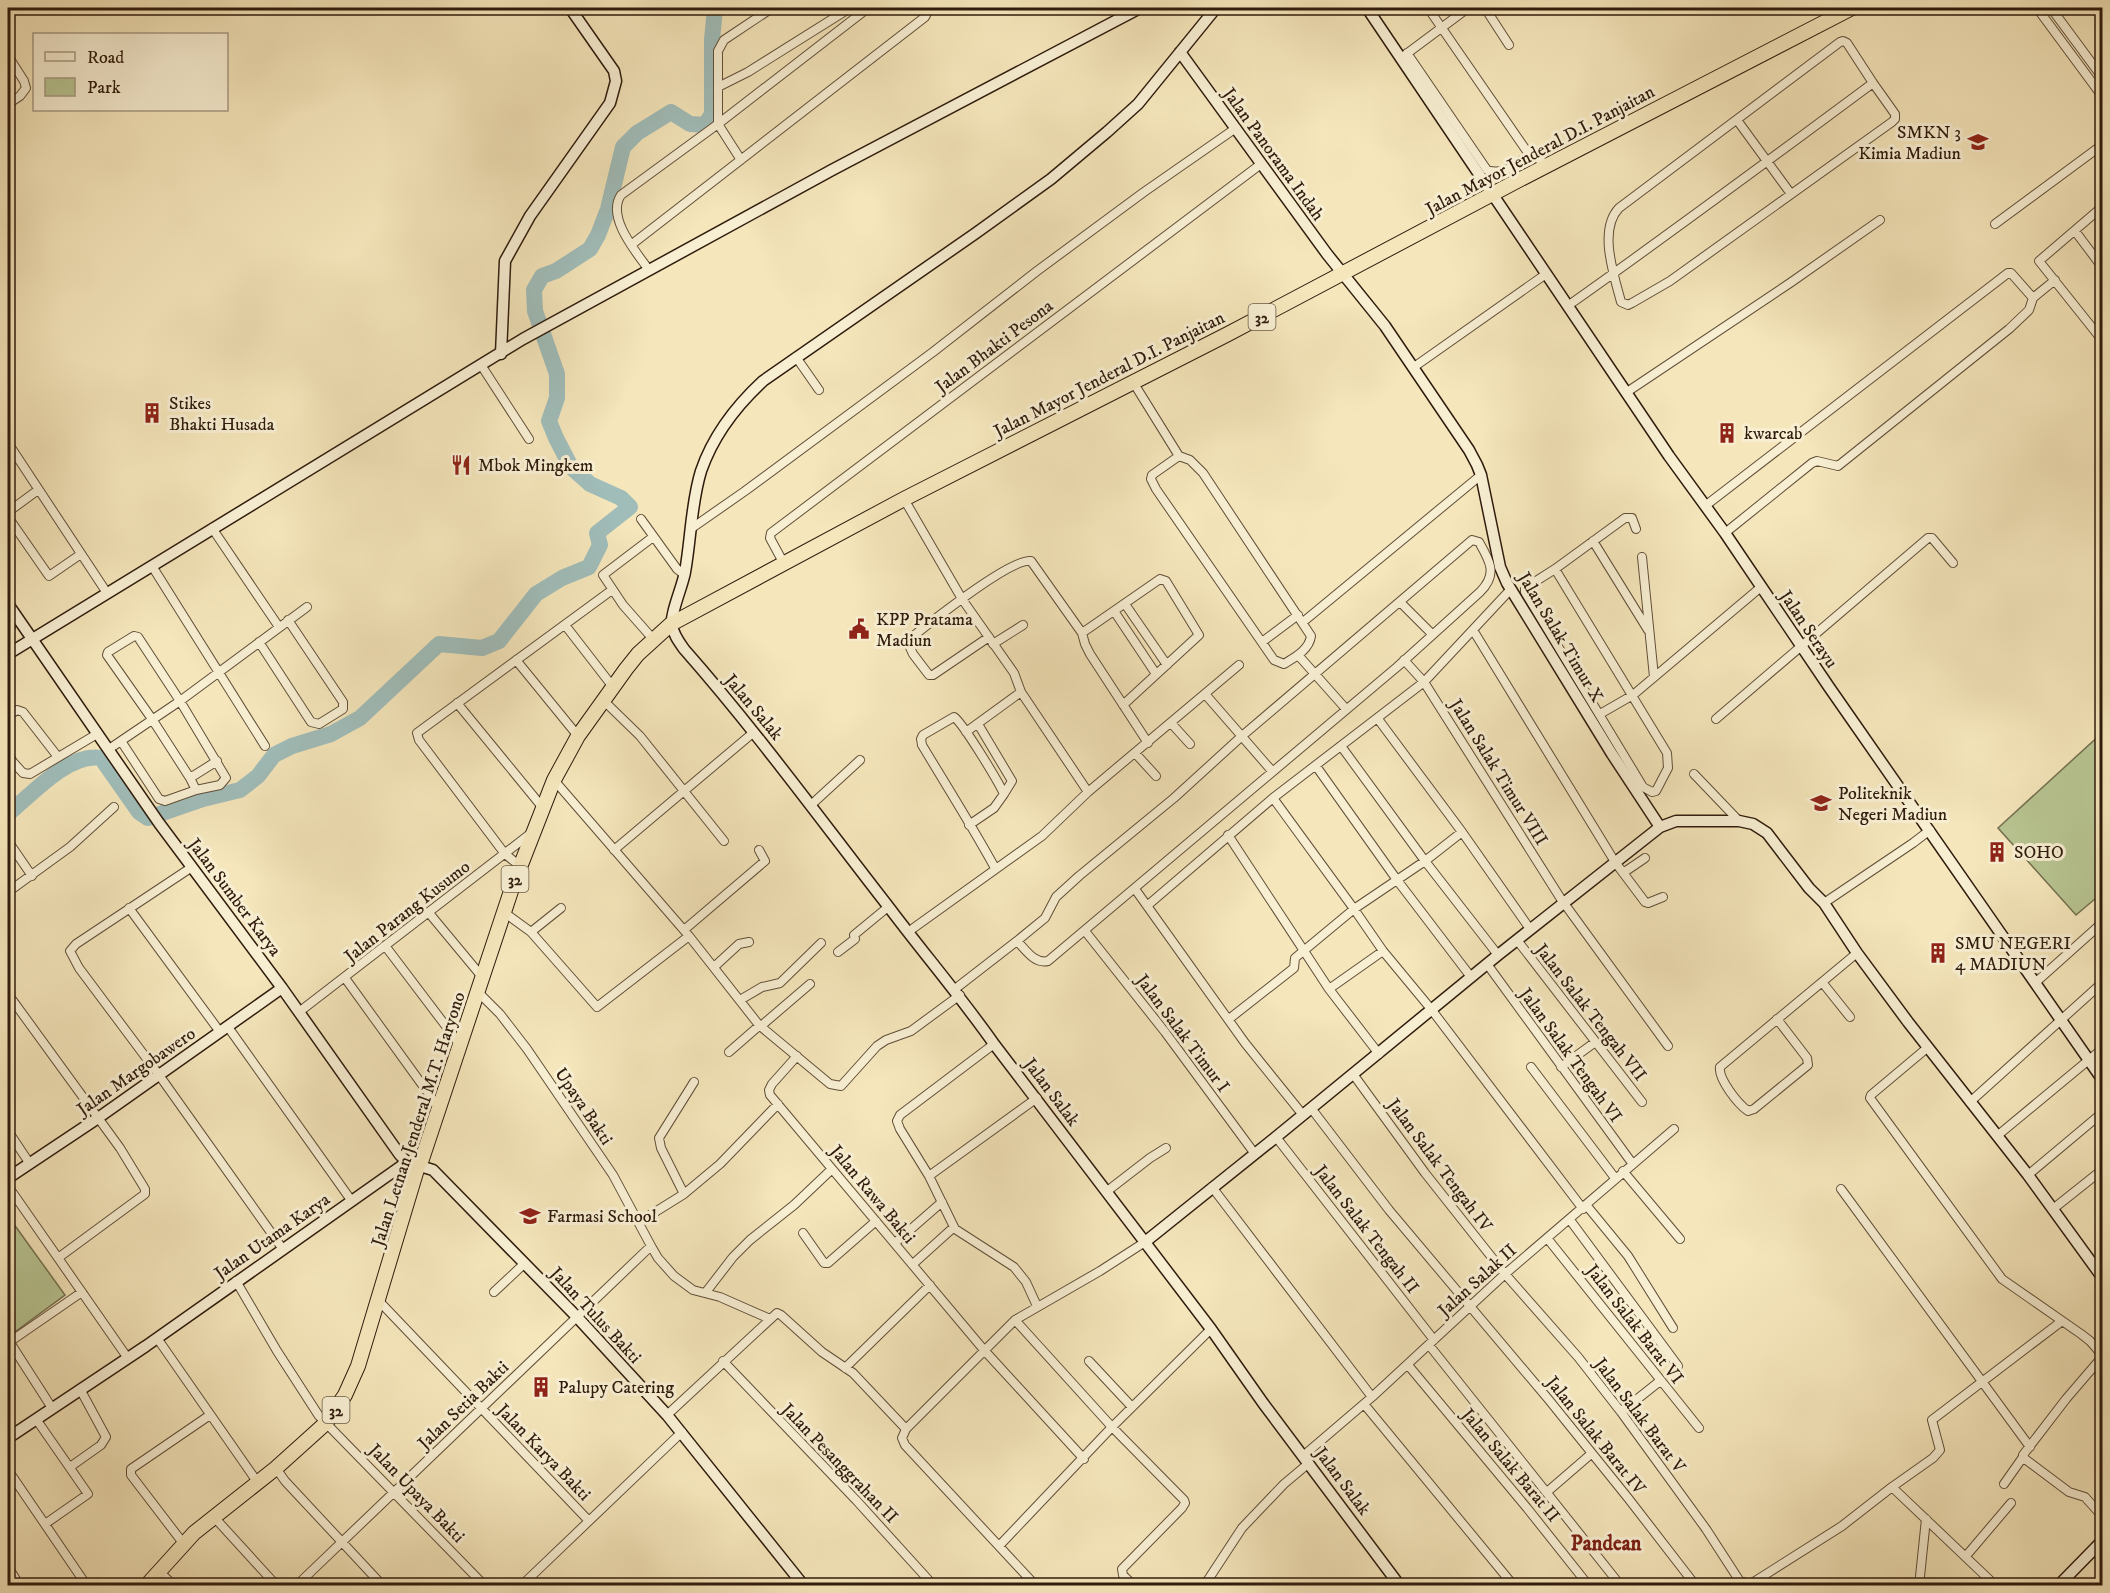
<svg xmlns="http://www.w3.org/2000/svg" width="2110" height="1593" viewBox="0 0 2110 1593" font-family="'IM FELL DW Pica',serif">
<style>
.green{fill:#b8c693;stroke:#747050;stroke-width:1.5}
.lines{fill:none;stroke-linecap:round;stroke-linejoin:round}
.river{stroke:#a0bdba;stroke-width:16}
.street-casing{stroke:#604e38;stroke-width:10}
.secondary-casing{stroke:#2f1b0d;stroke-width:13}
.highway-casing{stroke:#2f1b0d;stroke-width:16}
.street{stroke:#f8efd3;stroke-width:8}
.secondary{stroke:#f8efd3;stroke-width:10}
.highway{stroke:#f5e6bb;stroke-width:14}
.labels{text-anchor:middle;stroke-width:6;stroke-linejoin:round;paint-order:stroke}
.shield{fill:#f8efd3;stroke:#6b5b48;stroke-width:1.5}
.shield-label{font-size:16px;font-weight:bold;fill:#2f1b0d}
.poi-label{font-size:18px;fill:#2f1b0d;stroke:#f8efd3;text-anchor:start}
.street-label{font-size:18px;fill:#2f1b0d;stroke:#f8efd3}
.quarter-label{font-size:21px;font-weight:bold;fill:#7a1f14;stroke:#f8efd3}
</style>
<rect width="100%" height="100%" fill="#f5e6bb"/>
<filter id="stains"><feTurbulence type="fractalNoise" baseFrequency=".00333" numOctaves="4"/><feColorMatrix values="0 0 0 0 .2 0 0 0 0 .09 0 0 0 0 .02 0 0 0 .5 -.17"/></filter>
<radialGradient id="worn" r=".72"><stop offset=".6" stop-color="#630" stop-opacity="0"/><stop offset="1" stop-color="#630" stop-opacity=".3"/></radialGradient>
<path class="green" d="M2102,733V893L2076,915L1998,828Z
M8,1216L65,1295L8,1337Z"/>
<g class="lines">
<path class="river" d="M8,814C31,795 69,752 101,758L139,812L148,818L203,799L240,790L258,776L274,755L292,746L331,734L360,718L439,644L482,648L499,641L536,594L562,578L589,567L600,545L597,533L630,507L621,498L590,484L571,467L556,438L549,421L557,398V374L535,311L534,290L542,276L556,271L590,249L598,235L608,209L623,147L637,133L671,112L690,124L705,125L712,114V40L715,8"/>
<g class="street-casing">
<path id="street" d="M1428,8L1526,150L1547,165
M1485,8L1509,45
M2037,8L2102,96
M2051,8L2102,77
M1407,53L1487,170C1504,176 1517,164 1530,154
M1405,55L1468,8
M8,56L24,81L26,88L20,96L8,104
M720,86L748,72L850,8
M1737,120L1791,194
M741,160L718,124V51L724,40L772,8
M2102,207L2039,261L2102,340
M1995,224L2102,145
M2075,231L2102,267
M631,245L925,17L927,13L925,8
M649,270C636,252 606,217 621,195L718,124L868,8
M1569,305C1671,233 1772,158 1873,83L1847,43L1843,41L1840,42L1619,208C1598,230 1614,275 1621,302L1628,305L1632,303L1670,281L1892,122L1895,119V114L1873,83
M796,357L819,390
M481,365L529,439
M1414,367L1546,274
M1133,382L1179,456L1152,475L1151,479L1156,489L1274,660L1284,664C1295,657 1309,650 1311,636L1203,473L1190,460L1179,456
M1627,392L1790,283L1880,220
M8,443L107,593
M904,499L962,599L1014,673L1021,692L966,732
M1705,506L2008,273H2011L2033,298
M8,512L38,490
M8,517L49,576L81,554
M641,519L677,569L685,575
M212,528L279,627
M692,528L745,491L933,352L1037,271L1144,192L1236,128
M1725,533L1812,463L1817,461L1838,466L2009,329L2029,310L2033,298L2055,280
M1593,541L1648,630
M1642,557L1654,677
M783,562L770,538L771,533L1261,164
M152,566L265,746
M1555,569L1667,753L1668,768L1656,791L1652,792L1643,787L1525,592V588Z
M1555,569L1625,518H1632L1636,529
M1400,602L1432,634
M1125,604L1167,665
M1114,611L1156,674
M8,619L11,627L8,635
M1303,622L1481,475
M565,625L613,687
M1473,630L1615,862L1645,902L1648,903L1663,897
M1082,633L1160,579L1166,581L1199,635L1123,705
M989,637L933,675H929L913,654L908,643L912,637C931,622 1011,558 1031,561L1082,633L1085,644L1090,654L1148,743
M653,639L623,605L603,575L653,537
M259,642L311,722L319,724L343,709V702L288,620
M1262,642L1298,615
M993,644L1023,625
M1298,655L1346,709
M516,660L578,736
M1404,660L1424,682L1561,899L1668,1046
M1021,692L1088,792
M1205,694L1272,771
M603,700L640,736L724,841
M457,703L543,808
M1600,714L1633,695L1761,587
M8,716L17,710L23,712L58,757
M1378,719L1462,832L1530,929
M1716,719L1928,538H1932L1953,563
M1171,723L1190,744
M978,724L1012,781L1004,794
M121,741L159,799L165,801L196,790L190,778L152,719L107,655L108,652L134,636L138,637L180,701L226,778L220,785L196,790
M1341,746L1425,861L1498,955
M109,749L180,701L307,607
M1135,753L1156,776
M8,754L13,762
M8,765L13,762L23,773L30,774L97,734
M1316,766L1397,880L1471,977
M1694,774L1739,821
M190,778L217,761
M554,780L689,936L759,1025L830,1084L841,1086L877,1046L886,1040L911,1031L960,995
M1273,798L1354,909L1383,951L1431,1009L1583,1209
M811,805L860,760
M969,825L994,808L1004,794C998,781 963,723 954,717L923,735L921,739L922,745C946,785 972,826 995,868
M1228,835L1329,989L1379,1054
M8,841L32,876
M614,850L754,732
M520,866L505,854L419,740L417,733L612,590
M192,867L76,944L70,951L79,968L159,1075L282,1248
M1623,873L1645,858
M1135,889L1245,1043L1303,1115
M8,892L70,847L114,807
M1824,903L1913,843L1930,830
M1148,905L1273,798L1424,682L1511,589
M129,908L220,1032
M429,913L483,978
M505,913L531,932L597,1007L689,936
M684,930L765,861L759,850
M1085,931L1165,1032L1255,1154
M531,932L561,908
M908,932L1042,836L1088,792L1239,665
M1517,940L1642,1102
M386,947L461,1046
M838,952L855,939L854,935L888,907
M1487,964L1632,1163
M714,967L739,944L749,942
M345,978L439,1108
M1822,982L1850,1017
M2035,983L2102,923
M955,989L1017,941C1026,950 1034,964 1048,961L1397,667L1480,592C1498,574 1490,561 1479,542L1472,540L1242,736L1174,798L1079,876L1056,897L1045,918L1017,941
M1329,989L1383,951
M479,993L500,1014L527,1049L613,1175L651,1246L658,1258L674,1276L693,1290L720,1297L770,1319
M8,994L120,1148L145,1189V1194L58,1258
M740,1000L762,987L780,983L821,943
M299,1012L530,834
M1229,1019L1294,968L1295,958L1354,909L1425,861L1462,832
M1777,1019L1807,1058L1808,1065L1754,1109L1748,1111C1738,1104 1718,1079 1720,1067L1857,953
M761,1026L810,984
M228,1027L351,1200
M994,1044L900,1115L897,1121L900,1129L929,1176L955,1229L1014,1267L1026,1282L1037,1306
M1927,1048L1871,1095L1870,1098L2002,1279L2081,1334L2090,1341L2102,1355
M729,1052L760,1025
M797,1056L772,1084L769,1090L770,1095L984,1350L1084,1459
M1531,1067L1615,1178
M1561,1067L1594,1043
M1353,1074L1425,1173L1505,1274L1578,1357L1621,1412L1706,1529L1739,1580L1749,1585L1842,1526L1892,1487L1933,1458L1940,1450L1932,1420L2062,1321
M1970,1102L2102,983
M1311,1108L1389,1210L1549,1400L1628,1498L1696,1586
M8,1131L30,1164
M1997,1136L2102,1049
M1276,1137L1434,1340
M1623,1171L1680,1239
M2028,1175L2102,1113
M929,1176L1037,1098
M8,1186L127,1357
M1212,1187L1372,1397
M1841,1189L2030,1447
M1106,1192L1150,1158L1166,1148
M684,1194L661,1148L659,1138L694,1082
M1587,1206L1628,1256L1673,1328
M2053,1209L2102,1170
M1570,1220L1678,1366
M639,1222L684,1194L720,1164L778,1104
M803,1233L824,1263H828L876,1221
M1547,1238L1699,1428
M895,1243L942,1202
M913,1264L954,1227
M236,1281L277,1351L319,1416L485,1586
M494,1292L525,1263
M706,1292L733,1257L750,1240L794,1205L832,1169
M378,1300L589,1521
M1015,1320L1112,1427L1184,1500L1185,1503L1182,1508L1122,1569L1123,1575L1134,1586
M157,1338L258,1483
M9,1341L52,1408
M8,1343L82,1292
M1429,1345L1621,1586
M2102,1357L2066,1399L2023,1455L2025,1459L2069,1492L2085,1497L2102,1516
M723,1361L856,1500L934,1586
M1089,1361L1132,1407
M1408,1365L1527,1508L1589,1586
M845,1368L930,1285
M1364,1404L1514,1586
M1621,1412L1660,1381
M667,1415L777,1313L781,1315L822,1352L853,1373L906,1429
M36,1419L88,1494L45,1524
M1303,1456L1372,1397L1505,1274L1674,1129
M70,1467L101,1445L106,1437L80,1389
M276,1468L285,1481L383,1586
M8,1470L87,1586
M2004,1484L2023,1457
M1892,1487L1996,1586
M1547,1492L1591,1454
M214,1517L277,1586
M183,1543L131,1475V1469L210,1415
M999,1546L1112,1427L1211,1329
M1966,1556L2011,1503
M8,1567L20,1586
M159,1571L174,1586
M296,1586L651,1246
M521,1586L682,1432
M1036,1586L905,1445L902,1438L906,1429L1015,1320L1100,1271L1145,1242
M1204,1586L1242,1528L1284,1484L1309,1463
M1919,1586L1926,1519"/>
</g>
<g class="secondary-casing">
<path id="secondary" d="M1216,8L1138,104L1107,132L1051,179L976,233L763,381C736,406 713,436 701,471C691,503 691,539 685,572C683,585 670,614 672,625C673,634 679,642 684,649C758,733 823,823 891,910C925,955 961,997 994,1044L1211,1329L1263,1403L1400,1586
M1367,8L1669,456L1725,533L1829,687L2102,1079
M1180,52L1327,254L1385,326L1469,450L1477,465L1481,475L1500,567L1507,583L1612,754L1660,827
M501,354L505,261L530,216L610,103L616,81L614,71L570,8
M8,604L159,823L282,988L400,1155L407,1162L433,1170L577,1317L667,1415L804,1586
M8,654L523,339L832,170L1140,8
M8,1178L98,1118L282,988
M1145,1242L1276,1137L1498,955L1660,827L1676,821H1739L1753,824L1767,833L1809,888L1824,903L1857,953L1908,1022L2028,1175L2102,1277
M8,1438L146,1346L407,1162
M2058,1586L2102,1541"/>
</g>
<g class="highway-casing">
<path id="highway" d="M146,1586L194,1533L276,1468L326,1423L345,1395L358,1366L418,1166L422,1159L513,885L554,780L578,736L626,669L638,654L671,624L904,499L1228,334L1517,181L1852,8"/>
</g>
<use href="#street" class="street"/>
<use href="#secondary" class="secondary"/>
<use href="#highway" class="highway"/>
</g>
<defs>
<g id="school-bare" transform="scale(1.62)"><path d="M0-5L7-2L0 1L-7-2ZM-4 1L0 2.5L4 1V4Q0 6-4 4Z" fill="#8f2418" stroke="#f8efd3" stroke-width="2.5" paint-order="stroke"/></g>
<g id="building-bare" transform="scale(1.62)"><path d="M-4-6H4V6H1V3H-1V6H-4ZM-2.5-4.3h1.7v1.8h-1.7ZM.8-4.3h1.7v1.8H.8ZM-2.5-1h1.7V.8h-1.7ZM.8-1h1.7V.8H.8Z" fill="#8f2418" stroke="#f8efd3" stroke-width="2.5" paint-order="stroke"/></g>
<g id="restaurant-bare" transform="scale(1.62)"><path d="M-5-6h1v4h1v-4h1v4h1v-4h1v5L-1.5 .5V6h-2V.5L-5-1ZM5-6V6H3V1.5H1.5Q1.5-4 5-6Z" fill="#8f2418" stroke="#f8efd3" stroke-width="2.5" paint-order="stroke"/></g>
<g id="civic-bare" transform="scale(1.62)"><path d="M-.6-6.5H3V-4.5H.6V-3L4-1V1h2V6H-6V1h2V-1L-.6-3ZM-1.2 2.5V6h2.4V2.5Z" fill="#8f2418" stroke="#f8efd3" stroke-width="2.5" paint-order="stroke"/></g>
<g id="university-bare" transform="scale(1.62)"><path d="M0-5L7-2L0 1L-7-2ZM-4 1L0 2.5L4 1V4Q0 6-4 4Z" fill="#8f2418" stroke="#f8efd3" stroke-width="2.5" paint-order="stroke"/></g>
</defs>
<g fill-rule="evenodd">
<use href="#school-bare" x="1978" y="142"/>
<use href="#building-bare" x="152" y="413"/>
<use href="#building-bare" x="1727" y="433"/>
<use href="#restaurant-bare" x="461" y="465"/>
<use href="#civic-bare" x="859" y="629"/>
<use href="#university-bare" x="1821" y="803"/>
<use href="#building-bare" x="1997" y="852"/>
<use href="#building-bare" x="1938" y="953"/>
<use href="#school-bare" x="530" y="1216"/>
<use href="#building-bare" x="541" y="1387"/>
</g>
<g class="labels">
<g class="shield">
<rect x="1248.5" y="304" width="27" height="26" rx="4.5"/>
<rect x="501.5" y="866" width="27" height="26" rx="4.5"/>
<rect x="322.5" y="1397" width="27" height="26" rx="4.5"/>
</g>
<g class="shield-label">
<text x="1262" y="323">32</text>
<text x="515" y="885">32</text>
<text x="336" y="1416">32</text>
</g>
<g class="poi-label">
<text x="1961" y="138" text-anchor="end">SMKN 3<tspan x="1961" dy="21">Kimia Madiun</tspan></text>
<text x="169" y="409">Stikes<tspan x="169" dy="21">Bhakti Husada</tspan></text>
<text x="1744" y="439">kwarcab</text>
<text x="478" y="471">Mbok Mingkem</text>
<text x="876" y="625">KPP Pratama<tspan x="876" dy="21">Madiun</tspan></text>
<text x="1838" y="799">Politeknik<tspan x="1838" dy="21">Negeri Madiun</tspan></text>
<text x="2014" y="858">SOHO</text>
<text x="1955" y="949">SMU NEGERI<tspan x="1955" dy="21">4 MADIUN</tspan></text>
<text x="547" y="1222">Farmasi School</text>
<text x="558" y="1393">Palupy Catering</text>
</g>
<g class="street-label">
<text transform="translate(1540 150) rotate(-28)" y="6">Jalan Mayor Jenderal D.I. Panjaitan</text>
<text transform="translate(1274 154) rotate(54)" y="6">Jalan Panorama Indah</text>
<text transform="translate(994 346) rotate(-37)" y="6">Jalan Bhakti Pesona</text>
<text transform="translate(1109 374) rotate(-27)" y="6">Jalan Mayor Jenderal D.I. Panjaitan</text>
<text transform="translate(1809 629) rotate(56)" y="6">Jalan Serayu</text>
<text transform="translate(1561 637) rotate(59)" y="6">Jalan Salak Timur X</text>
<text transform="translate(754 707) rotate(50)" y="6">Jalan Salak</text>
<text transform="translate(1499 772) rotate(58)" y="6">Jalan Salak Timur VIII</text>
<text transform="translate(235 897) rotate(53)" y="6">Jalan Sumber Karya</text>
<text transform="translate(407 911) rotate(-38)" y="6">Jalan Parang Kusumo</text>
<text transform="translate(1591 1012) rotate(52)" y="6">Jalan Salak Tengah VII</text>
<text transform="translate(1183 1033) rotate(53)" y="6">Jalan Salak Timur I</text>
<text transform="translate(1571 1055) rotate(54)" y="6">Jalan Salak Tengah VI</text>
<text transform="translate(136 1071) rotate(-35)" y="6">Jalan Margobawero</text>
<text transform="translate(1052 1092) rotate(53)" y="6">Jalan Salak</text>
<text transform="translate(584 1106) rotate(56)" y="6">Upaya Bakti</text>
<text transform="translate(418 1119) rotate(-72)" y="6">Jalan Letnan Jenderal M.T. Haryono</text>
<text transform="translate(1440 1165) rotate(53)" y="6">Jalan Salak Tengah IV</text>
<text transform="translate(873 1194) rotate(50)" y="6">Jalan Rawa Bakti</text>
<text transform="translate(1367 1229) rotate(52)" y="6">Jalan Salak Tengah II</text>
<text transform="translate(272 1236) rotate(-35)" y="6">Jalan Utama Karya</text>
<text transform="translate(1477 1280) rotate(-42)" y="6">Jalan Salak II</text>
<text transform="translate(596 1315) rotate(47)" y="6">Jalan Tulus Bakti</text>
<text transform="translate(1635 1324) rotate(52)" y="6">Jalan Salak Barat VI</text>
<text transform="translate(463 1405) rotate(-44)" y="6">Jalan Setia Bakti</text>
<text transform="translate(1640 1415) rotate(53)" y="6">Jalan Salak Barat V</text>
<text transform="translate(1596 1435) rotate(51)" y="6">Jalan Salak Barat IV</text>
<text transform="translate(544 1452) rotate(46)" y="6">Jalan Karya Bakti</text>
<text transform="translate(840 1463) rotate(46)" y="6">Jalan Pesanggrahan II</text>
<text transform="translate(1511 1465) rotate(50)" y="6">Jalan Salak Barat II</text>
<text transform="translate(1343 1481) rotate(53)" y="6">Jalan Salak</text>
<text transform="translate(417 1493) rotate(46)" y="6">Jalan Upaya Bakti</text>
</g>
<g class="quarter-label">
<text x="1606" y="1550">Pandean</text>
</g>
</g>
<rect width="2110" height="1593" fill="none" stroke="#f5e6bb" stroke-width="30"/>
<rect x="9" y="9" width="2092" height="1575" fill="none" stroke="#2f1b0d" stroke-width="3"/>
<rect x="15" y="15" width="2080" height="1563" fill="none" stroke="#2f1b0d" stroke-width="1.5"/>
<rect x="33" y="33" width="195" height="78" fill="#f8efd3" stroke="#a89a84" stroke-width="1.5"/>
<rect x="45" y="52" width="30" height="9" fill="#f8efd3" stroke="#a89a84" stroke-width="1.5"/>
<text x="87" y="63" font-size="18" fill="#2f1b0d">Road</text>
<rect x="45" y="78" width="30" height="18" fill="#b8c693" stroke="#a89a84" stroke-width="1.5"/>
<text x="87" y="93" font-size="18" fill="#2f1b0d">Park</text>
<rect width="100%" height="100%" filter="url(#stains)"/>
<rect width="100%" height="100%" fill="url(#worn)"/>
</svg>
